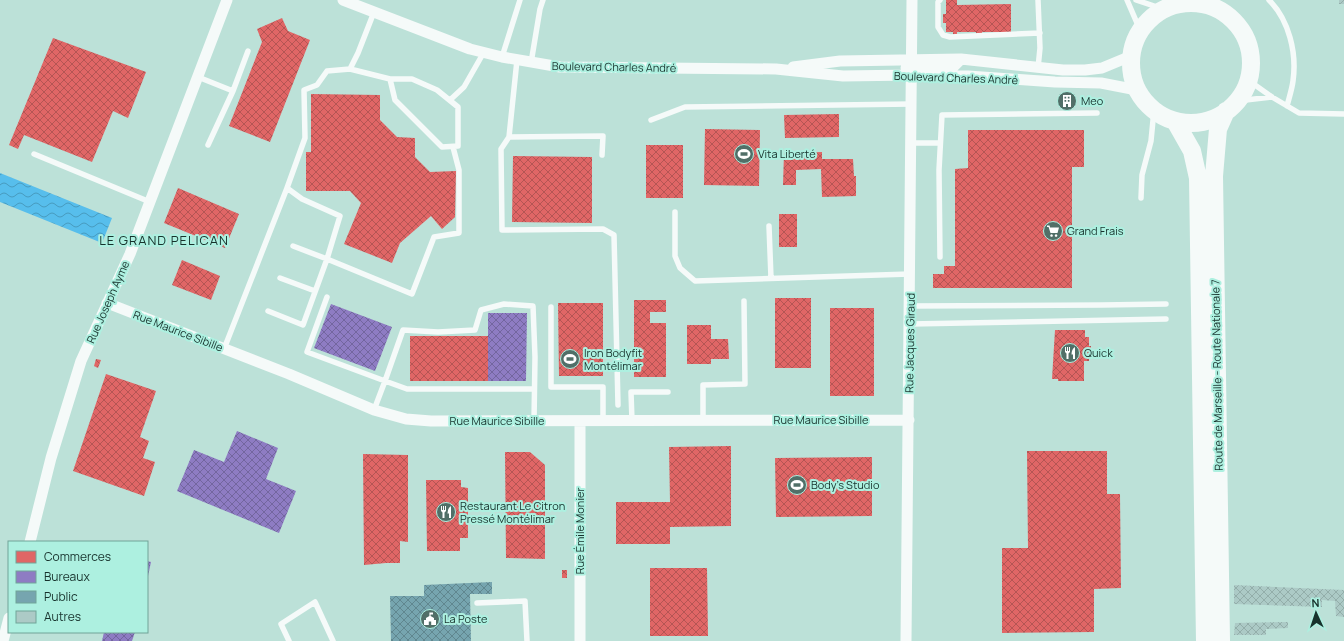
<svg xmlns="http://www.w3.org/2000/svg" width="1344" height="641" viewBox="0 0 1344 641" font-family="Manrope,sans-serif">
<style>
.water{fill:url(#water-waves)}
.shops{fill:url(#shops-cross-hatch)}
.offices{fill:url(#offices-cross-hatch)}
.public{fill:url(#public-cross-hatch)}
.building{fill:url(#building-cross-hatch)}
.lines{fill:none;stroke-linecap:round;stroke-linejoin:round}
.lane{stroke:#f5faf9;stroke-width:5.5}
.street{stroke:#f5faf9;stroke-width:11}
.primary{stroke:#f5faf9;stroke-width:18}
.labels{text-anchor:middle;stroke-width:4;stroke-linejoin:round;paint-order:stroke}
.street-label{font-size:11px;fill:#17322c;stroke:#adf0e0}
.poi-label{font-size:11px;fill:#17322c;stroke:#adf0e0;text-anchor:start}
.quarter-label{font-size:13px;letter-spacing:1px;fill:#17322c;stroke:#adf0e0}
</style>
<defs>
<pattern id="water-waves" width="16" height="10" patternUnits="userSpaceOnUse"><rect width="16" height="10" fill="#57beec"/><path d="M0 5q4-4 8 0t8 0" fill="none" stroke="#479bbf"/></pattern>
<pattern id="shops-cross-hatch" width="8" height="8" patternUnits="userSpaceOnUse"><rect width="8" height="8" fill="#e06666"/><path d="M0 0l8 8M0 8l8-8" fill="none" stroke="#b55554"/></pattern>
<pattern id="offices-cross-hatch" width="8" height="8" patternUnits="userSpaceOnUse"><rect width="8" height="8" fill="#8e7cc3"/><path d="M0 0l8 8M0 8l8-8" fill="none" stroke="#73669f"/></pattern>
<pattern id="public-cross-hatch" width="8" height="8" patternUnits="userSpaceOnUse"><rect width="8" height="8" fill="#76a5af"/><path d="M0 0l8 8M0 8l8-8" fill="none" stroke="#60878f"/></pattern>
<pattern id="building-cross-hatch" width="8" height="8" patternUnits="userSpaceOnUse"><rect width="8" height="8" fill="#accac6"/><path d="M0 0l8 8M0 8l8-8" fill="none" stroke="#93aeaa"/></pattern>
</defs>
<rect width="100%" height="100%" fill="#bce1d8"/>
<path class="water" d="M0,173L112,218L102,243L0,202Z"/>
<path class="shops" d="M946,0H957V5L1011,4V32H982V34L976,35V32H957V35H953V32H946V23H943V14H946Z
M282,18L288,31L310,40L270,142L229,126L262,42L257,29Z
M53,38L146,72L128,118L113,111L92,162L24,135L18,149L9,145Z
M311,94L380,95V120L397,137L415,138V157L430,172L456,171L455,217L442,229L431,216L400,243L392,263L344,244L361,203L350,191H306V152H311Z
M1062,97L1072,98L1071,105L1061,104Z
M839,114V137L785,138L784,115Z
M705,129L760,130L759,186L704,185Z
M968,130H1084V167H1072V288H933V274H944V266H955V169L968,168Z
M646,145H683V198H646Z
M822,152V159H853L854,176H856V196L822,197L821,169L796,170V185H783L784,153Z
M513,156L592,157V223L512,222Z
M178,188L239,214L225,248L164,223Z
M779,214H797V247H779Z
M182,260L220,276L211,300L172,285Z
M775,298H811V368H775Z
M634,300H666V312H650V323H666V377H634Z
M558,303H603V376H559Z
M830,308H874V396H830Z
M687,325H711V339H728L729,359H711V364H687Z
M1055,330H1085V337H1089V346H1091V352H1089V361H1084V381H1058V379H1052Z
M410,336H488V381H410Z
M96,359L101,360L98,368L94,366Z
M106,374L156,391L140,437L149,441L143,458L155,462L144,496L73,471Z
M731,446V526L670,527V544H616V502H670L669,447Z
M1027,451H1107V494H1120L1121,588L1094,589V632L1002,633V548H1028Z
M505,452H530L545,465V559L506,558Z
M363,454L408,455V542L400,541V563H386L364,565Z
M872,457V516L776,517L775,458Z
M426,480H461V487L468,488V538H460V551H427Z
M650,568H707L708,636H650Z
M562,570H567V578H562Z"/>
<path class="offices" d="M331,304L392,327L375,371L314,348Z
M488,313H527L526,381H488Z
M237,431L278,448L266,479L296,491L279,533L177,491L194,450L224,462Z
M147,561L151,562L148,576H147Z
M104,632H135L132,641H102Z"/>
<path class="public" d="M492,582V594H470L471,641H391L390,596H424V585Z"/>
<path class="building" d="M1339,0H1344V4H1339Z
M1234,585L1344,590V617L1336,616L1335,601L1322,600V607L1234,604Z
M1288,622V628L1266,629V635H1234L1235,623Z"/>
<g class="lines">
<path class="lane" d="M940,0L938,2V27L943,35L950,37L1040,33
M1038,0L1040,48L1038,68
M1127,0L1140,30
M1136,0L1163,9
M1269,0C1289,20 1297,53 1293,81C1292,89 1289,98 1287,106
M374,12L358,53L350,69L390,79L395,100L442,147L458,146V107L437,90L412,79H390
M502,57L520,0
M517,60L509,137L603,136L602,155
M531,63L540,9L543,0
M198,77L233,91L248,51
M1248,80L1272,97L1299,113L1344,114
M450,100L464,87L484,52
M1237,101L1272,97
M651,120L685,107L912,104
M509,137L501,149L502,230L603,229L614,235L618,405
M912,143H940
M208,145L233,91
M34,154L150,202
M287,188L302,199L340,216L327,259L412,294L434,237L459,233V170L453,147
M1141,198L1142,175L1151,141L1154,110
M675,212V256L680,268L695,281L910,274
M769,226L771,278
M940,257L939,170L942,115L1097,113
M280,278L315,291
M327,297L307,352L385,381L403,330L438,332L475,330L481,310L504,304L533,306L535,357L534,421
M910,306L1102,305L1166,304
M551,307V387H603V421
M268,311L303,325L327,259L293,246
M910,324L1166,319
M224,349L287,188L305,138L304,90L317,85L327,71L350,69
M374,410L385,381L407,389H534
M703,420V385L745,384L744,301
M632,421L631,392H668
M477,603L525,601L527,641
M289,641L281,624L315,602L333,641"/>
<path class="street" d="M343,0L470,49L502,57L560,67L776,69L843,76L912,75L968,76L1055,82L1101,83L1137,90
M793,67L840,61L961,59L1063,70H1085L1102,68L1131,56
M906,68L953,67L961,59
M107,303L289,374L374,410L406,419L431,421L909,420
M30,542L51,458L81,361L130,254L227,0
M3,641L9,618
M580,641V421
M906,641L912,0"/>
<path class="primary" d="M1131 63a60 60 0 1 1 120 0a60 60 0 1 1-120 0Z
M1175,121L1192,151L1198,178L1205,641
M1221,641L1214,176L1218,129L1226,111"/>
</g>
<defs>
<g id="building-disc" transform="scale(1)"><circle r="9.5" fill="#516f68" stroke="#adf0e0"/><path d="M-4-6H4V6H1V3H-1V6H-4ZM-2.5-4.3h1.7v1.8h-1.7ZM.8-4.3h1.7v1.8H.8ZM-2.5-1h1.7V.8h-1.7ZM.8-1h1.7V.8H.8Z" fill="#fff"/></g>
<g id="stadium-disc" transform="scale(1)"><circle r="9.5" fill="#516f68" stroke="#adf0e0"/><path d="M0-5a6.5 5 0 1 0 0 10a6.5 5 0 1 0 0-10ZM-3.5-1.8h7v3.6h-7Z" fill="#fff"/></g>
<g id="supermarket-disc" transform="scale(1)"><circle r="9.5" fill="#516f68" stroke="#adf0e0"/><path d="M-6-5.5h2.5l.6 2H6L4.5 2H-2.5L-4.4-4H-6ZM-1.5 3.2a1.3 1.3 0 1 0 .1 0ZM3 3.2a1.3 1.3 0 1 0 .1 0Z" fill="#fff"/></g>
<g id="restaurant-disc" transform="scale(1)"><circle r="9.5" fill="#516f68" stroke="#adf0e0"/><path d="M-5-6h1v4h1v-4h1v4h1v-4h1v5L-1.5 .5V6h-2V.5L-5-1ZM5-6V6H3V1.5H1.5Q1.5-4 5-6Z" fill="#fff"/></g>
<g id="civic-disc" transform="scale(1)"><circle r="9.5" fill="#516f68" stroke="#adf0e0"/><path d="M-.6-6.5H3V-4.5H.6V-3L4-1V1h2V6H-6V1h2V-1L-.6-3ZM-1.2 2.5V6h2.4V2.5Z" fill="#fff"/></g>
</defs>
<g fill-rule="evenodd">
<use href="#building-disc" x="1067" y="101"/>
<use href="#stadium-disc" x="744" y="154"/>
<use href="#supermarket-disc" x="1053" y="231"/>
<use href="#restaurant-disc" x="1070" y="353"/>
<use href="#stadium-disc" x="570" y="359"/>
<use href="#stadium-disc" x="797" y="485"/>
<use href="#restaurant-disc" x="446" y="512"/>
<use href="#civic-disc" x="430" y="619"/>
</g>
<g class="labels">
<g class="street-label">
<text transform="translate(614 67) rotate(1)" y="4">Boulevard Charles André</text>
<text transform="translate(956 78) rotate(2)" y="4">Boulevard Charles André</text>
<text transform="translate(108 302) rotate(-66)" y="4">Rue Joseph Ayme</text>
<text transform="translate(178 331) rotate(21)" y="4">Rue Maurice Sibille</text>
<text transform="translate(910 343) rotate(-89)" y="4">Rue Jacques Giraud</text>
<text transform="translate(1217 375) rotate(-91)" y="4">Route de Marseille - Route Nationale 7</text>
<text x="821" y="424">Rue Maurice Sibille</text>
<text x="497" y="425">Rue Maurice Sibille</text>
<text transform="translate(580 531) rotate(-90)" y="4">Rue Émile Monier</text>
</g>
<g class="poi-label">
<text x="1081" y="105">Meo</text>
<text x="758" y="158">Vita Liberté</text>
<text x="1067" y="235">Grand Frais</text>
<text x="584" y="357">Iron Bodyfit<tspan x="584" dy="13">Montélimar</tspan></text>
<text x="1084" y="357">Quick</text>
<text x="811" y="489">Body's Studio</text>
<text x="460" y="510">Restaurant Le Citron<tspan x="460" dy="13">Pressé Montélimar</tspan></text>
<text x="444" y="623">La Poste</text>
</g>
<g class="quarter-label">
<text x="164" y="245">LE GRAND PELICAN</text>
</g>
</g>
<rect x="8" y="541" width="140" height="92" fill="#adf0e0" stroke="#71a498"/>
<rect x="16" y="551" width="20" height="12" fill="#e06666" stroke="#71a498"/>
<text x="44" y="561" font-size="12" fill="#17322c">Commerces</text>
<rect x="16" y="571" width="20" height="12" fill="#8e7cc3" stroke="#71a498"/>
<text x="44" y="581" font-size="12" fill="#17322c">Bureaux</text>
<rect x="16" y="591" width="20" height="12" fill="#76a5af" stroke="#71a498"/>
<text x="44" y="601" font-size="12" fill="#17322c">Public</text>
<rect x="16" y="611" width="20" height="12" fill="#accac6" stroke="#71a498"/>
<text x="44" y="621" font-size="12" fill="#17322c">Autres</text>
<g transform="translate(1316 613) rotate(357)" stroke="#adf0e0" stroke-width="3" paint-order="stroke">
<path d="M0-3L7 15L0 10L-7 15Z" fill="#17322c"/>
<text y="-6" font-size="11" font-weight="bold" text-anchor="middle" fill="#17322c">N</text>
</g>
</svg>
